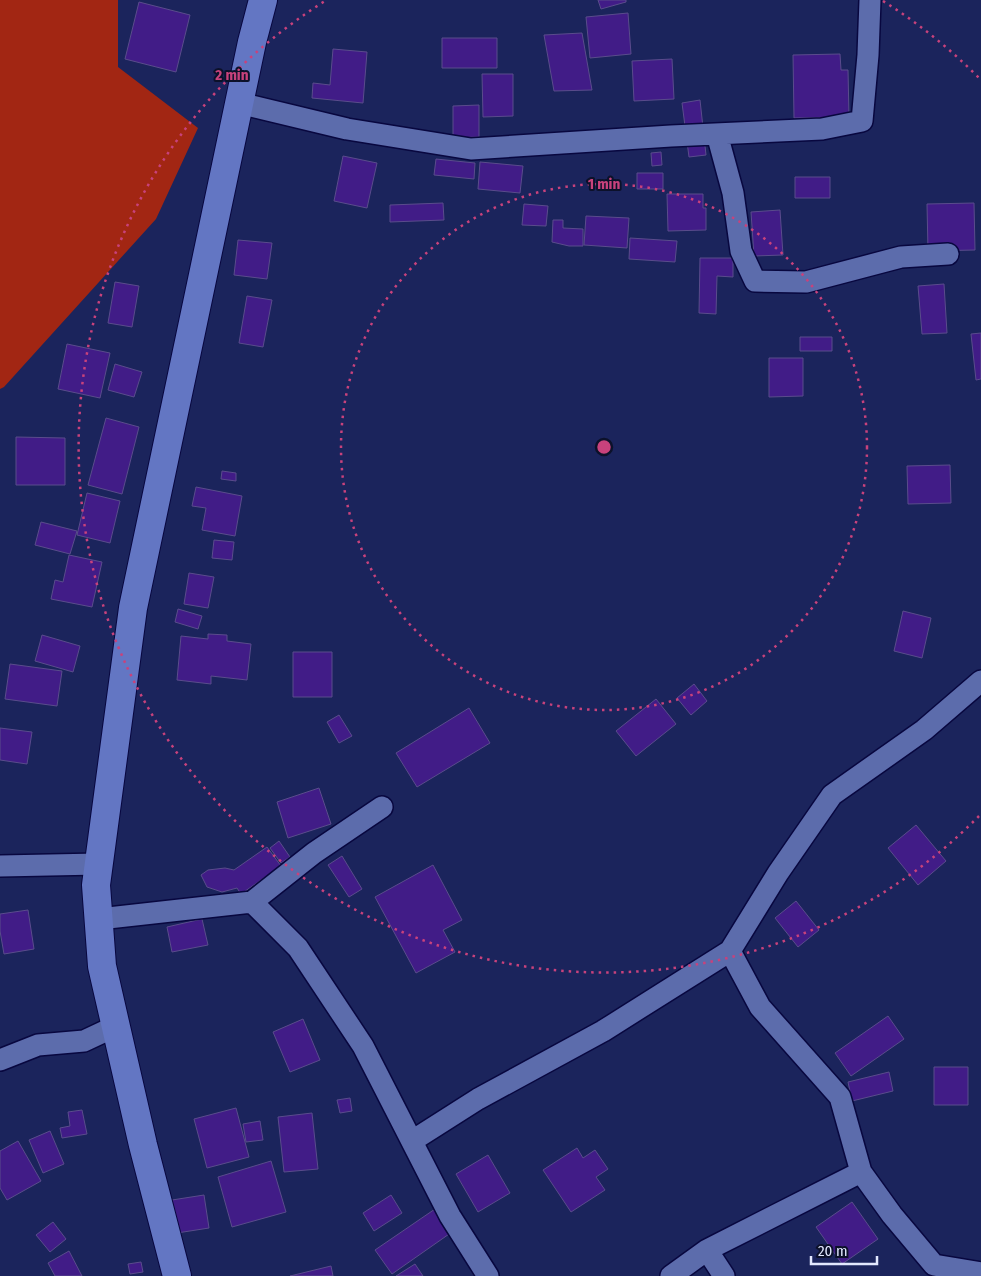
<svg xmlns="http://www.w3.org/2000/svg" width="981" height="1276" viewBox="0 0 981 1276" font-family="'Fira Sans Condensed',sans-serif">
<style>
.forest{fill:#a22613}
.building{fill:#411c87;stroke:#5a4c8c}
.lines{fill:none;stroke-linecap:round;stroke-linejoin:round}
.street-casing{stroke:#08073f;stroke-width:24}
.secondary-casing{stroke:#08073f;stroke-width:30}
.street{stroke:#5c6cac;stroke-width:21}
.secondary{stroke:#6376c3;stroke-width:28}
.ring{fill:none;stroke:#c8427c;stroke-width:2.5;stroke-dasharray:2.5 5}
.centre{fill:#c8427c;stroke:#0c112a;stroke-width:2.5}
.ring-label{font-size:15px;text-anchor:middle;font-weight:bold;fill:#c8427c;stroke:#0c112a;stroke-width:4;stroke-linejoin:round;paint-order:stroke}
</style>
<rect width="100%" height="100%" fill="#1b245c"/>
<path class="forest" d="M0,0H118V67L198,128L156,219L4,387L0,389Z"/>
<path class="building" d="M598,0H626V2L601,9Z
M139,2L190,15L176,72L125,59Z
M628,13L631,54L590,58L586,17Z
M582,33L592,90L554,91L544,35Z
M442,38H497V68H442Z
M333,49L367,52L363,103L312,98L313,83L330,85Z
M840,54L841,70H848L849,117L794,118L793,55Z
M672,59L674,99L634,101L632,61Z
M482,74H513V116L483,117Z
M700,100L706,155L689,157L682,103Z
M479,105V137L453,138V106Z
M661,152L662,165L652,166L651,153Z
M343,156L377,163L367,208L334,201Z
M436,159L475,163L474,179L434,175Z
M480,162L523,166L520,193L478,189Z
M637,173H663V189H637Z
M795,177H830V198H795Z
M667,194H703V208H706V230L668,231Z
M443,203L444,220L390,222V205Z
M974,203L975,250L928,251L927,204Z
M524,204L548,206L546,226L522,225Z
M780,210L783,255L754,256L751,212Z
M586,216L629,218L627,248L584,245Z
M553,220H563V228L583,229V246H569L552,242Z
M630,238L677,241L675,262L629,259Z
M238,240L272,243L267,279L234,275Z
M700,258H733V277L717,276L716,314L699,313Z
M115,282L139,286L132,327L108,323Z
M944,284L947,333L922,334L918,286Z
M247,296L272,300L263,347L239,343Z
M981,333V379L976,380L971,334Z
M800,337H832V351H800Z
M67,344L110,353L100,398L58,389Z
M769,358H803V396L769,397Z
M115,364L142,372L134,397L108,390Z
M106,418L139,427L122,494L88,485Z
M16,437L65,438V485H16Z
M950,465L951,503L908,504L907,466Z
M222,471L236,473V481L221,479Z
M196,487L242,496L235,536L202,530L206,508L192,506Z
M87,493L120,501L110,543L77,535Z
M41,522L77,531L70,554L35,545Z
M214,540L234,542L232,560L212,558Z
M69,555L102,562L92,607L51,599L55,580L63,582Z
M189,573L214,577L208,608L184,604Z
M178,609L202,616L198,629L175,622Z
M903,611L931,618L922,658L894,651Z
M208,634L227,635V641L251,644L247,680L211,676V684L177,680L181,636L208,639Z
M42,635L80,646L73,672L35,661Z
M293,652H332V697H293Z
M10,664L62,671L57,706L5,699Z
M694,684L707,701L691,715L677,698Z
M656,699L676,724L636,756L616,731Z
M469,708L490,743L417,787L396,753Z
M339,715L352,736L339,743L327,722Z
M0,728L32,732L27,764L0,760Z
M319,788L331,824L288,838L277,802Z
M916,825L946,861L918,885L888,848Z
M279,841L290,857L281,863L270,848Z
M267,847L281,866L241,894L237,888L222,892L207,887L201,875L208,870L225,868L234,870Z
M342,856L362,889L349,897L328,865Z
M433,865L462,920L443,930L455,952L416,973L375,897Z
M796,901L819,930L798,947L775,918Z
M28,910L34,949L4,954L0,931V914Z
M202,919L208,945L172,952L167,927Z
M888,1016L904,1039L851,1076L835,1053Z
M303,1019L320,1060L290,1072L273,1032Z
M934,1067H968V1105H934Z
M889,1072L893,1091L852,1101L848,1082Z
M350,1098L352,1111L340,1113L337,1100Z
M236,1108L249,1157L207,1168L194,1119Z
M82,1110L87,1134L62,1138L60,1128L70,1126L68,1112Z
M312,1113L318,1169L284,1172L278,1117Z
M260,1121L263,1140L246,1142L243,1124Z
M50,1131L64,1164L43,1173L29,1140Z
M18,1141L41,1181L7,1200L0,1188V1151Z
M577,1148L583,1158L595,1150L608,1169L596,1177L605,1190L571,1212L543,1170Z
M488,1155L510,1193L478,1212L456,1174Z
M271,1161L286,1212L232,1227L218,1177Z
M204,1195L209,1228L177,1233L172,1200Z
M391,1195L402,1213L374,1231L363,1213Z
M852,1202L878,1239L842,1264L816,1227Z
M435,1209L452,1232L392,1274L375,1250Z
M53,1222L66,1239L50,1252L36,1235Z
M69,1251L82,1276H55L48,1263Z
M141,1262L143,1272L130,1274L128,1264Z
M415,1264L423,1276H396Z
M331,1266L333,1276H290Z"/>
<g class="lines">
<g class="street-casing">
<path id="street" d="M239,103L347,129L471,149L671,136L822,129L862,121L868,55L870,0
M717,134L733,193L741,251L755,281L806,282L901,257L948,254
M0,866L99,864
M252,902L298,948L363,1046L450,1216L488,1276
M99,919L252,902L314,853L382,807
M730,951L760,1007L840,1097L861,1172L892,1215L934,1265L981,1273
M0,1060L38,1045L84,1041L116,1026
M412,1141L478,1099L603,1031L730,951L778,873L832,795L924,730L981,681
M707,1250L724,1276
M671,1276L707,1250L861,1172"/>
</g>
<g class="secondary-casing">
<path id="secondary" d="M177,1276L143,1145L102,966L96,885L133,608L252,42L263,0"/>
</g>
<use href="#street" class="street"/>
<use href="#secondary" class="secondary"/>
</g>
<g class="ring">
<circle cx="604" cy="447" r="263"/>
<path d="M979 816A526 526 0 1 1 325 1M883 1A526 526 0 0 1 979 78"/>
</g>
<circle cx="604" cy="447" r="8" class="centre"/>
<g class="ring-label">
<text x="232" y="80">2 min</text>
<text x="604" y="189">1 min</text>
</g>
<path d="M811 1256v8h66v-8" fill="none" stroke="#e2e8fe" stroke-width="2.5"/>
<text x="818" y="1256" font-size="15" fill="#e2e8fe" stroke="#0c112a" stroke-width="4" paint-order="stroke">20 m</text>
</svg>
